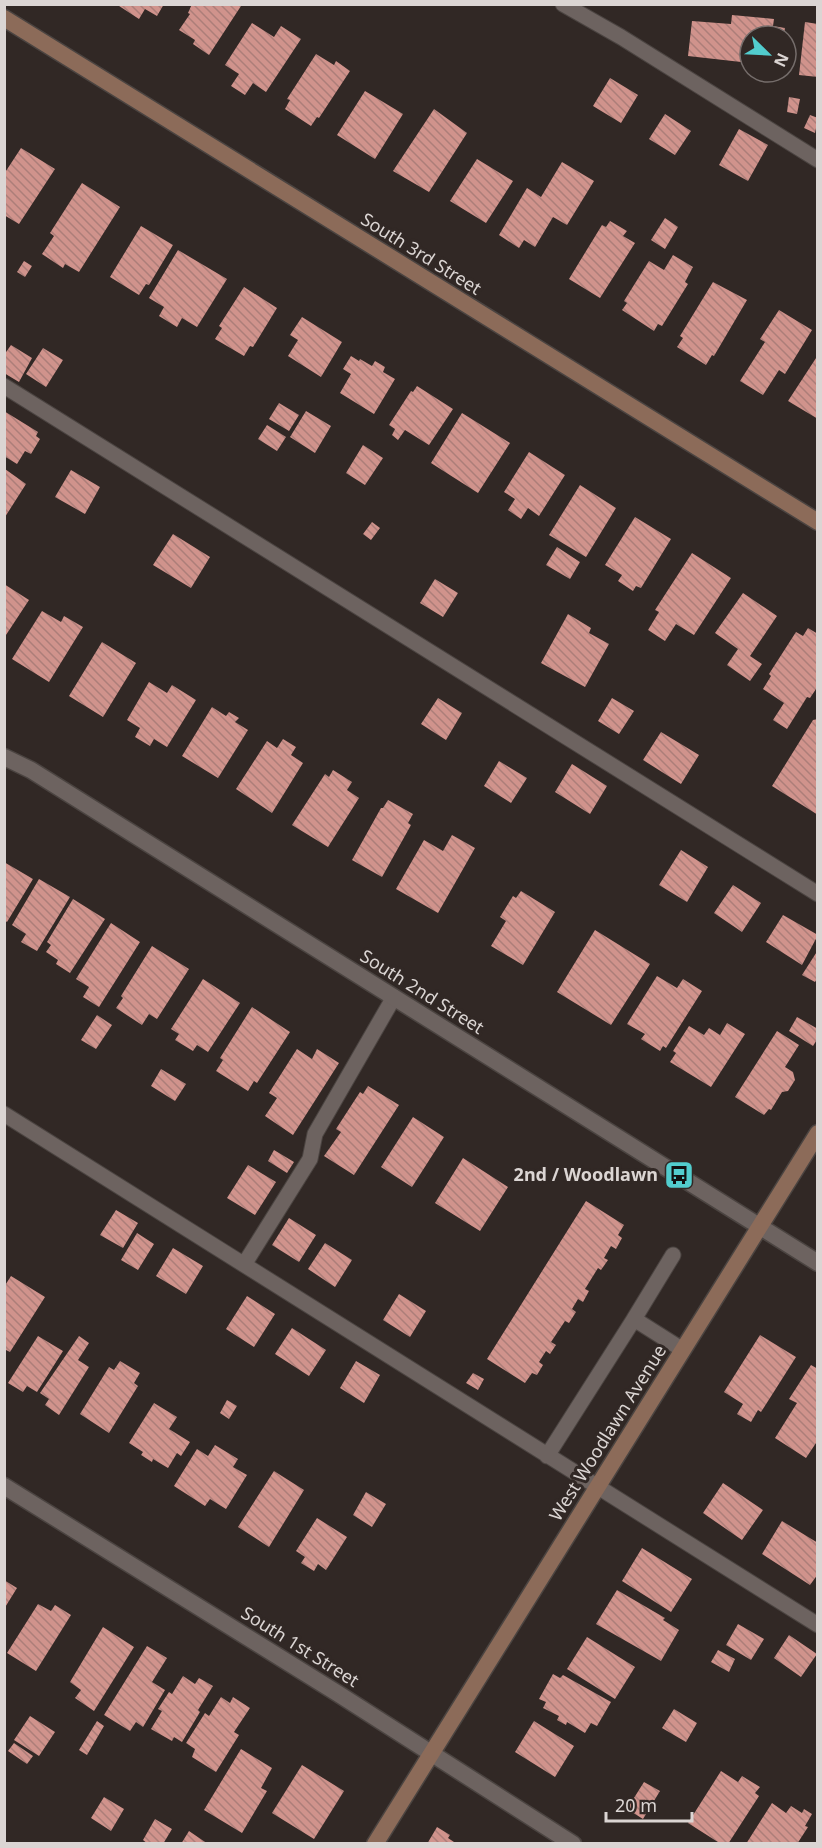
<svg xmlns="http://www.w3.org/2000/svg" width="822" height="1848" viewBox="0 0 822 1848" font-family="'Noto Sans',sans-serif">
<style>
.building{fill:url(#building-back-hatch)}
.lines{fill:none;stroke-linecap:round;stroke-linejoin:round}
.service-casing{stroke:#4b4441;stroke-width:17}
.minor-casing{stroke:#4b4441;stroke-width:19}
.secondary-casing{stroke:#4b4441;stroke-width:19}
.service{stroke:#6d6360;stroke-width:15}
.minor{stroke:#6d6360;stroke-width:16}
.secondary{stroke:#8c6b59;stroke-width:16}
.labels{text-anchor:middle;stroke-width:6;stroke-linejoin:round;paint-order:stroke}
.street-label{font-size:18px;fill:#dbd5d3;stroke:#312825}
.poi-label{font-size:18px;font-weight:bold;fill:#dbd5d3;stroke:#312825;text-anchor:end}
</style>
<defs>
<pattern id="building-back-hatch" width="6" height="6" patternUnits="userSpaceOnUse" patternTransform="scale(1.5)"><rect width="6" height="6" fill="#d0938c"/><path d="M-1 5l2 2M0 0l6 6M5-1l2 2" fill="none" stroke="#ac7e79"/></pattern>
</defs>
<rect width="100%" height="100%" fill="#312825"/>
<path class="building" d="M116,4H164L157,16L145,9L139,19Z
M192,4L241,6L209,55L193,44L195,40L179,30L190,14L188,13Z
M732,15L774,19L773,26L785,28L784,36H750V63L688,56L692,21L731,24Z
M805,22L818,24V77L799,75Z
M252,23L274,37L281,26L301,39L266,92L253,83L245,95L231,86L239,74L225,65Z
M316,54L334,65L336,61L350,71L319,118L317,117L311,126L285,109L290,100L287,99Z
M610,78L638,95L621,123L593,106Z
M365,91L403,114L375,159L337,135Z
M789,97L800,99L797,114L787,112Z
M434,109L467,133L429,192L393,171Z
M665,114L691,131L675,155L649,139Z
M810,115L818,118L815,133L804,128Z
M739,129L768,145L748,181L719,165Z
M21,148L55,169L19,224L4,215V174Z
M477,159L513,181L486,223L450,201Z
M562,162L594,181L567,225L553,217L535,247L524,240L519,248L499,235L527,188L541,197Z
M82,183L120,207L79,272L65,264L63,268L42,254L54,236L50,233Z
M665,218L678,227L665,249L651,240Z
M610,221L627,231L623,236L635,243L600,298L569,279L602,225L606,227Z
M141,226L173,245L149,285L146,284L139,295L110,277Z
M178,250L227,279L197,327L182,318L177,327L159,316L164,307L149,298Z
M673,255L693,267L685,282L688,284L662,326L658,324L654,331L622,310L627,303L624,301L649,261L664,270Z
M24,261L32,266L25,277L17,272Z
M713,282L747,300L714,356L712,355L706,365L677,347L683,338L680,336Z
M244,287L277,308L253,347L250,346L244,356L215,339L222,328L219,326Z
M779,310L812,330L785,374L779,370L763,395L740,381L765,342L760,339Z
M302,317L342,342L321,377L288,356L298,340L290,335Z
M11,345L32,358L19,382L4,373V355Z
M43,348L63,360L46,387L26,374Z
M818,355V419L788,401Z
M351,356L359,361L360,359L372,366L375,361L385,367L383,372L395,379L374,414L340,393L351,374L343,369Z
M417,386L453,409L429,445L405,430L398,440L392,435L395,429L389,425L411,391L413,392Z
M279,403L299,415L289,431L269,419Z
M4,411L38,432L36,436L40,439L31,454L25,451L17,464L4,456Z
M306,411L331,426L315,453L290,437Z
M462,413L510,443L478,493L431,463Z
M267,425L286,437L277,451L258,439Z
M363,445L383,458L365,485L346,473Z
M529,452L565,475L539,516L528,508L521,519L508,510L515,499L504,492Z
M5,469L26,484L5,517Z
M71,470L100,487L85,514L55,497Z
M580,485L616,508L586,557L549,535Z
M635,517L671,539L641,588L636,586L633,591L618,581L622,575L605,565Z
M372,522L380,528L371,540L363,534Z
M173,534L210,557L191,588L153,565Z
M557,547L580,562L570,579L546,565Z
M692,553L731,578L694,635L676,624L665,641L648,630L659,612L655,610Z
M435,579L458,593L443,617L420,603Z
M4,584L29,600L4,638Z
M743,593L777,616L750,656L762,664L750,681L727,665L738,649L715,633Z
M42,611L61,622L64,616L83,627L49,682L12,659Z
M568,614L591,628L589,633L609,644L585,687L541,663Z
M808,628L818,634V686L810,698L807,697L787,729L773,720L784,703L763,689L771,676L769,674L796,632L803,636Z
M102,642L136,663L103,717L69,696Z
M149,682L167,693L172,685L196,700L167,747L154,739L150,746L135,737L140,728L127,720Z
M438,698L462,713L446,740L421,724Z
M612,698L634,711L619,734L598,721Z
M212,707L226,716L229,712L239,718L235,722L248,730L218,778L182,756Z
M818,719V815L772,786L813,720Z
M661,732L699,755L681,784L643,760Z
M283,739L296,747L291,755L303,763L272,813L236,789L267,741L277,748Z
M499,761L527,778L511,803L484,786Z
M572,764L607,786L590,814L555,792Z
M333,770L352,782L347,790L359,798L328,847L292,825L325,774L329,777Z
M388,800L413,814L408,823L411,825L382,877L352,860L381,808H383Z
M452,835L475,848L438,913L396,889L424,840L443,851Z
M681,850L708,867L687,902L659,885Z
M4,862L33,879L7,922L4,920Z
M39,879L70,897L37,951L21,942L26,934L12,925Z
M733,885L761,903L742,932L714,913Z
M521,891L555,912L523,965L491,946L506,921L500,917L513,896L516,898Z
M73,899L105,919L70,973L56,964L58,960L46,952L51,945L47,942Z
M783,915L818,935L802,965L766,942Z
M111,923L140,942L99,1007L83,997L89,987L76,979Z
M595,930L650,964L611,1025L557,992Z
M152,946L189,969L157,1019L149,1014L142,1025L116,1008L123,998L121,996Z
M818,950V977L815,982L802,975Z
M657,976L677,988L683,979L702,991L666,1048L663,1046L660,1051L641,1039L645,1034L627,1024Z
M203,979L240,1003L208,1052L197,1045L193,1051L175,1040L179,1034L171,1029Z
M252,1007L290,1032L257,1083L254,1081L248,1091L216,1071L223,1060L220,1058Z
M97,1015L112,1025L96,1049L81,1040Z
M797,1017L818,1029V1038L813,1046L789,1031Z
M727,1023L745,1034L711,1087L670,1062L676,1053L673,1051L689,1026L704,1035L709,1028L720,1035Z
M777,1031L799,1045L785,1067L793,1072L795,1080L788,1091L782,1092L771,1110L769,1109L764,1115L735,1097Z
M297,1049L312,1059L317,1049L339,1063L293,1135L265,1116L277,1098L269,1093Z
M161,1069L186,1084L175,1101L151,1086Z
M368,1086L399,1105L354,1175L324,1156L341,1132L336,1129L360,1092L363,1094Z
M413,1117L444,1137L412,1187L381,1167Z
M274,1150L294,1162L287,1173L268,1161Z
M463,1158L508,1187L480,1231L435,1203Z
M248,1165L276,1182L255,1215L227,1198Z
M586,1201L624,1225L618,1235L622,1238L616,1249L611,1246L604,1258L608,1260L601,1270L598,1268L585,1289L589,1291L583,1302L578,1299L572,1309L576,1312L569,1323L565,1321L551,1342L556,1345L550,1354L546,1351L539,1362L543,1365L537,1375L532,1373L525,1383L487,1359Z
M116,1210L138,1223L123,1248L100,1235Z
M289,1218L316,1235L299,1262L272,1245Z
M137,1233L154,1244L138,1270L121,1260Z
M325,1243L352,1260L335,1287L308,1269Z
M173,1248L203,1266L186,1294L156,1276Z
M11,1276L45,1297L10,1352L4,1349V1287Z
M399,1294L426,1311L410,1337L383,1320Z
M247,1296L275,1314L254,1347L226,1329Z
M292,1328L326,1350L309,1376L275,1354Z
M760,1335L796,1357L761,1412L758,1410L751,1422L737,1414L743,1404L724,1392Z
M38,1336L63,1351L37,1392L27,1386L23,1392L8,1383Z
M79,1336L89,1343L78,1360L89,1367L59,1415L45,1405L49,1399L40,1393Z
M120,1361L140,1373L134,1383L138,1386L109,1433L80,1414L109,1367L114,1370Z
M356,1361L380,1375L364,1403L340,1388Z
M811,1365L818,1369V1440L806,1458L775,1438L797,1403L789,1399Z
M473,1373L484,1379L478,1390L466,1383Z
M227,1400L237,1406L229,1419L220,1413Z
M154,1403L177,1417L169,1429L190,1442L181,1456L177,1453L168,1468L153,1459L152,1462L141,1455L143,1452L129,1443Z
M215,1445L238,1459L233,1467L247,1475L226,1509L210,1499L205,1506L174,1486L197,1449L208,1456Z
M274,1471L304,1490L269,1547L238,1527Z
M723,1483L763,1510L742,1540L703,1513Z
M366,1492L386,1504L372,1527L353,1515Z
M317,1518L347,1537L326,1570L318,1564L314,1571L301,1563L305,1557L296,1551Z
M782,1521L818,1543V1574L810,1585L762,1554Z
M642,1548L692,1579L671,1612L622,1581Z
M4,1580L17,1588L4,1609Z
M617,1590L665,1618L663,1620L679,1630L661,1661L596,1624Z
M38,1604L51,1611L55,1605L71,1615L36,1671L7,1653Z
M738,1624L764,1639L751,1660L726,1645Z
M103,1627L134,1647L94,1711L75,1698L81,1690L70,1682Z
M789,1635L817,1654L801,1677L774,1658Z
M587,1637L635,1667L615,1699L567,1669Z
M147,1646L167,1658L152,1682L165,1690L143,1727L136,1722L130,1731L104,1715Z
M718,1650L735,1659L729,1672L711,1662Z
M553,1674L560,1678L563,1675L611,1702L597,1726L591,1723L585,1733L567,1722L566,1725L557,1720L559,1716L543,1708L546,1702L539,1699Z
M183,1676L195,1684L199,1678L213,1686L198,1710L200,1712L182,1742L174,1737L172,1741L151,1729L162,1711L158,1709L169,1692L172,1694Z
M221,1697L230,1703L233,1697L250,1708L234,1732L239,1735L216,1772L192,1757L195,1749L186,1743L205,1713L209,1716Z
M674,1709L697,1723L686,1742L662,1728Z
M30,1716L55,1732L39,1756L14,1740Z
M97,1721L104,1726L87,1755L79,1750Z
M534,1721L574,1746L555,1777L515,1752Z
M14,1743L33,1756L27,1764L8,1751Z
M241,1749L272,1768L261,1788L267,1791L242,1833L204,1810Z
M302,1765L344,1791L314,1839L272,1813Z
M721,1771L738,1782L742,1776L760,1787L755,1793L759,1796L728,1844H721L688,1823Z
M644,1782L660,1791L643,1819L627,1809Z
M104,1797L124,1809L111,1831L91,1818Z
M772,1803L786,1813L791,1806L802,1813L804,1809L812,1814L805,1826L808,1827L797,1844H746Z
M155,1819L172,1829L163,1844H148L143,1840Z
M437,1827L450,1835L448,1838L457,1844H427Z
M189,1831L208,1844H181Z"/>
<g class="lines">
<g class="service-casing">
<path id="service" d="M563,4L621,37L818,160
M4,386L818,894
M4,1114L818,1625
M673,1255L634,1319L683,1350
M245,1263L310,1159L315,1134L394,997
M547,1456L634,1319"/>
</g>
<g class="minor-casing">
<path id="minor" d="M4,757L31,770L818,1263
M4,1486L337,1693L573,1844"/>
</g>
<g class="secondary-casing">
<path id="secondary" d="M4,18L818,522
M375,1844L818,1133"/>
</g>
<use href="#service" class="service"/>
<use href="#minor" class="minor"/>
<use href="#secondary" class="secondary"/>
</g>
<defs>
<g id="bus-square" transform="scale(1.5)"><rect x="-9" y="-9" width="18" height="18" rx="4" fill="#52cdce" stroke="#312825"/><path d="M-5-6H5V4H4V6H2V4H-2V6H-4V4H-5ZM-3.5-4V0h7V-4ZM-3.5 1.2v1.5H-2V1.2ZM2 1.2v1.5H3.5V1.2Z" fill="#111"/></g>
</defs>
<g fill-rule="evenodd">
<use href="#bus-square" x="679" y="1175"/>
</g>
<g class="labels">
<g class="street-label">
<text transform="translate(421 254) rotate(32)" y="6">South 3rd Street</text>
<text transform="translate(422 992) rotate(32)" y="6">South 2nd Street</text>
<text transform="translate(608 1433) rotate(-58)" y="6">West Woodlawn Avenue</text>
<text transform="translate(300 1647) rotate(32)" y="6">South 1st Street</text>
</g>
<g class="poi-label">
<text x="658" y="1181">2nd / Woodlawn</text>
</g>
</g>
<rect width="822" height="1848" fill="none" stroke="#dbd5d3" stroke-width="12"/>
<g transform="translate(768 54) rotate(114)"><circle r="28" fill="#312825" stroke="#756d6b" stroke-width="1.5"/>
<path d="M0-4.5L10 22L0 15L-10 22Z" fill="#52cdce"/>
<text y="-9" font-size="16" font-weight="bold" text-anchor="middle" fill="#dbd5d3">N</text>
</g>
<path d="M606 1812v9h86v-9" fill="none" stroke="#dbd5d3" stroke-width="3"/>
<text x="615" y="1812" font-size="18" fill="#dbd5d3" stroke="#312825" stroke-width="4.5" paint-order="stroke">20 m</text>
</svg>
